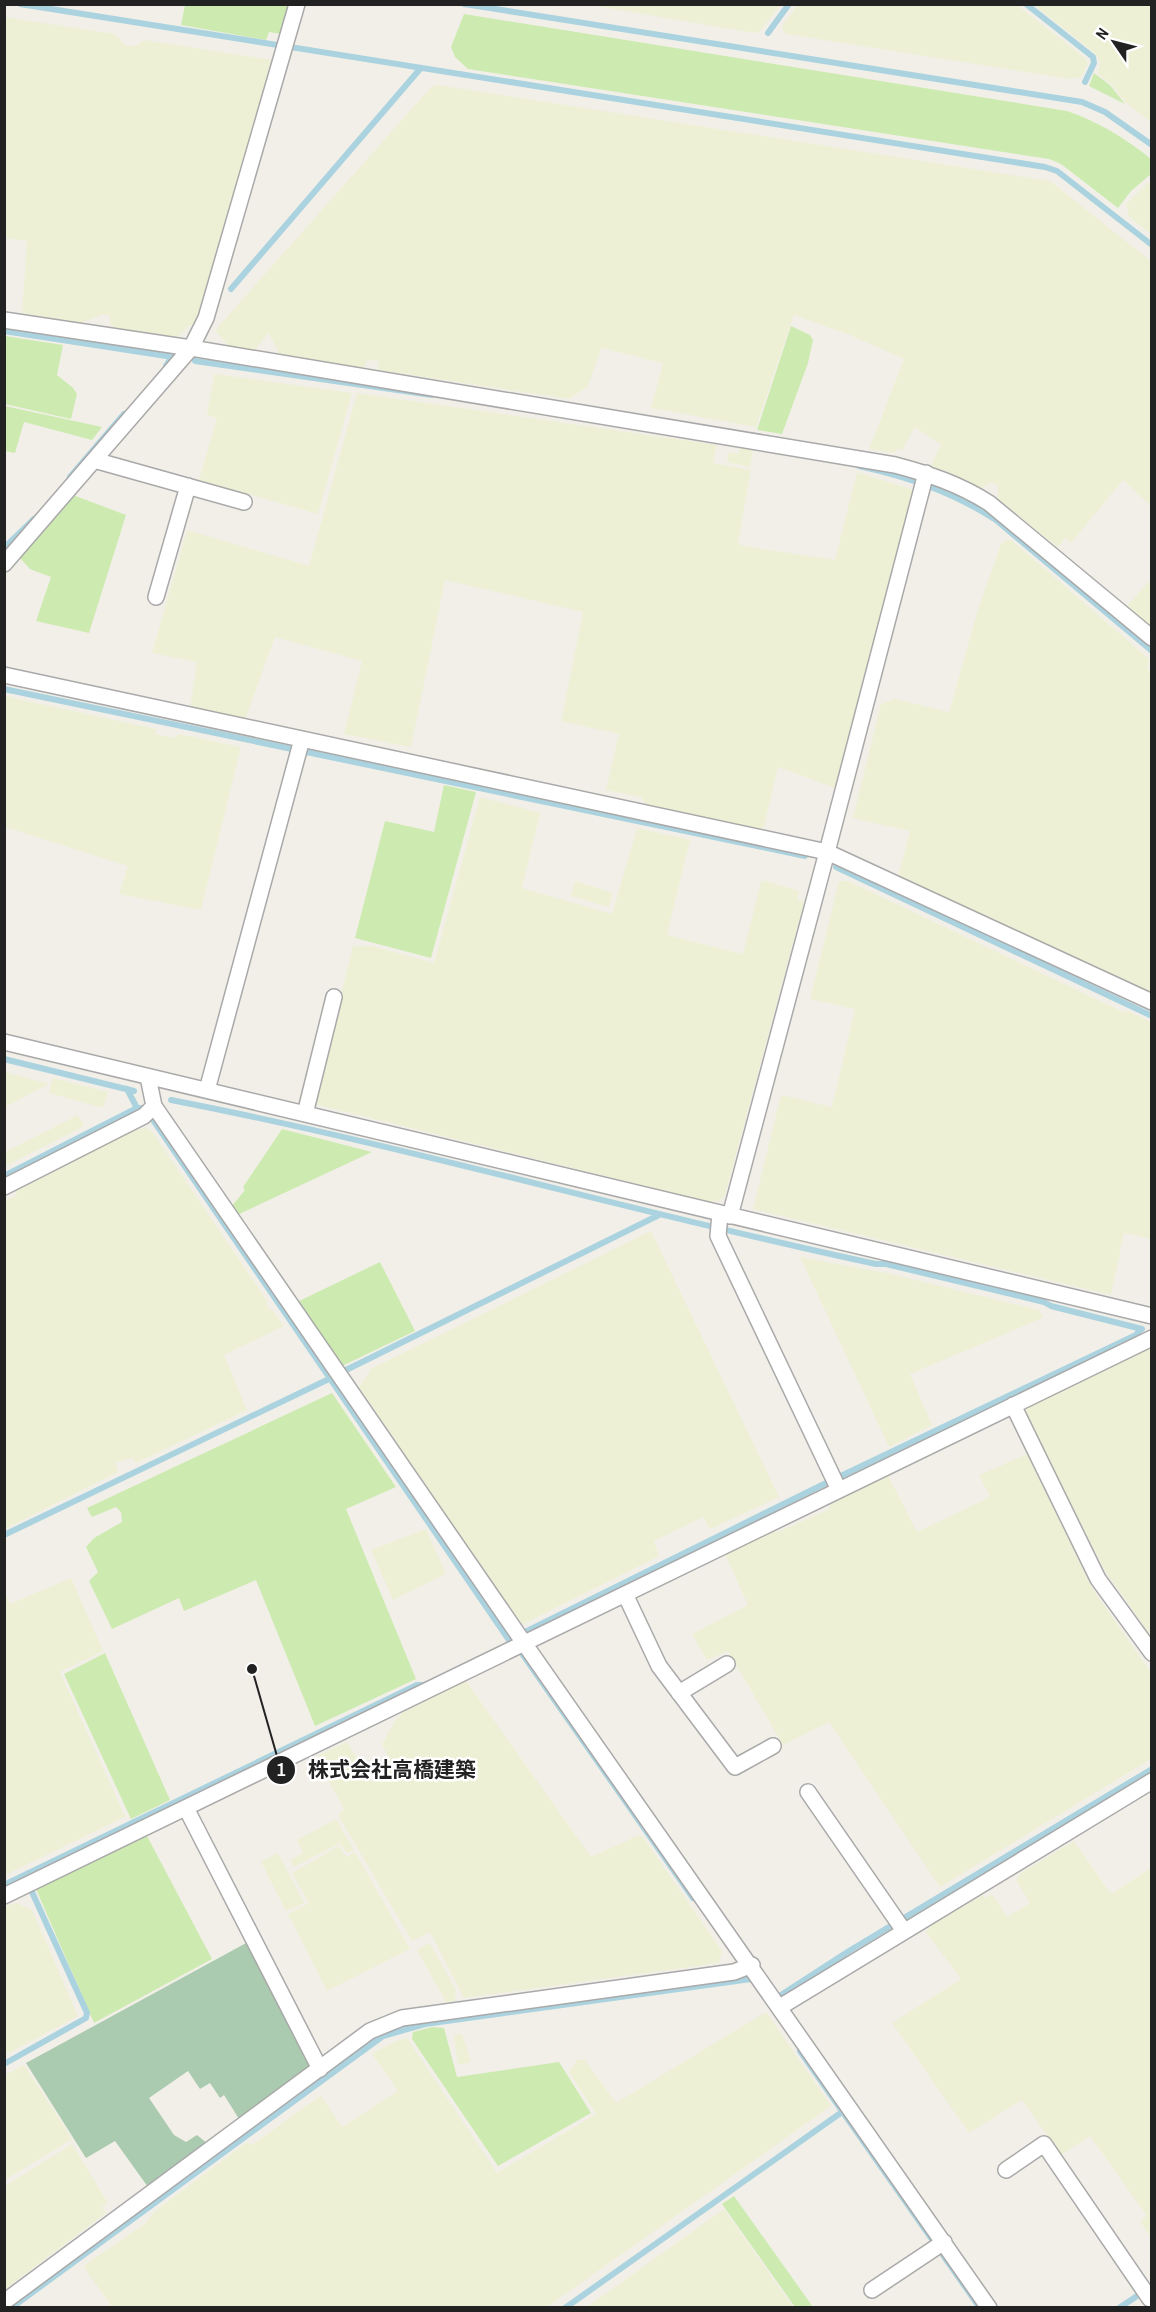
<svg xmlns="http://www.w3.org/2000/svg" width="1156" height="2312" viewBox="0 0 1156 2312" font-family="'Archivo Narrow','Noto Sans JP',sans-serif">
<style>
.farmland{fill:#eef0d5}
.grass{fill:#cdebb0}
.cemetery{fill:#aacbaf}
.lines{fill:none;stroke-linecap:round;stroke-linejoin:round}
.stream{stroke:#aad3df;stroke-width:6}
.minor-casing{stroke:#a9a9a9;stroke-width:18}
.minor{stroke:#fff;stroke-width:15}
.leader{fill:none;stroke:#222;stroke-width:2}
.callout-dot{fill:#222;stroke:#fff;stroke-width:2}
.mark-label{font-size:18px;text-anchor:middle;font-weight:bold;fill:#fff}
.callout-label{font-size:21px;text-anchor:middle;font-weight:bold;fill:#222;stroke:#fff;stroke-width:5;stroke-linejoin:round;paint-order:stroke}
</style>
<rect width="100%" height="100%" fill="#f2efe9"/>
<path class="farmland" d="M590,5H781L759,32L754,33Z
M798,5H1017L1086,59L1088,64L1081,77L1070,79L786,34L781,27Z
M1034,5H1151V122L1125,102L1111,84L1098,74L1100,63L1097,55Z
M4,17L115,34L126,46H135L144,40L272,60L197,320L174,339L114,328L110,323V316L104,314L80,323L22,313L27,241L5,238Z
M438,85L1050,181L1151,261V506L1123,480L1071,543L1065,538L1058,547L998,500V487L992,482L980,489L946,471L930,467L941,445L915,427L902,450L897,449L894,453L869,449L904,359L850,335L794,315L756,427L651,408L663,363L601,348L588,386L569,399L378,370L379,361L367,360L364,369L278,356V350L268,333L254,351L229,346L216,332L217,328L431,87Z
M1151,180V234L1129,217L1126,204Z
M214,374L352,393L318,514L199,480L217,418L207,415Z
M357,393L717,445L713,463L751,470L738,543L744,546L835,560L857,472L914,490L836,788L778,767L764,827L757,831L647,806L641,797L606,790L619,734L561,721L583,612L445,580L411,747L344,734L362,661L275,637L246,717L240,719L190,708L197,662L152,653L187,530L309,566Z
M740,447L753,449L750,467L727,462L729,452L739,454Z
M1006,540H1011L1149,659L1147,670L1152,671L1151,995L898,877L910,831L853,818L881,704L895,699L949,712L977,613L1001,544Z
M1151,579V627L1127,606Z
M4,696L156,729L155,734L175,738L179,734L241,747L201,910L119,894L128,866L5,827Z
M480,797L540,813L522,888L612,914L637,828L690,840L667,935L743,954L761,882L766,881L799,891L797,899L804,902L725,1195L719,1201L710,1202L314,1104L353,946H372L434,963Z
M575,881L613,893L609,907L571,896Z
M839,881H848L1123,1012L1128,1011L1151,1022V1239L1124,1233L1111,1295L753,1209L781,1095L832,1107L855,1009L810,999Z
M5,1072L49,1084L5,1107Z
M53,1078L108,1092L103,1108L49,1093Z
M78,1115L84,1126L6,1166L5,1152Z
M136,1126L140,1129L146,1127L153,1133L266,1299L268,1308L273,1311L284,1326L224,1355L247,1410L136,1463L133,1458L116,1462L118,1472L5,1529V1201L17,1195L15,1189Z
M651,1231L779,1497L710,1529L703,1517L654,1541L659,1556L521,1625L359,1387L371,1369Z
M800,1257L887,1273L1039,1310L1043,1318L910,1374L932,1425L889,1447Z
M1151,1348V1636L1105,1571L1025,1414L1026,1408Z
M1027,1454L1092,1588L1151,1673V1759L940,1887L829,1722L783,1745L728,1651L707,1660L692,1634L748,1605L724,1552L765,1532H778L830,1509L829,1502L888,1475L917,1532L990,1497L979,1475Z
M426,1529L446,1574L393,1600L371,1550Z
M71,1578L103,1651L60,1672L125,1817L5,1875V1592L10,1604Z
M466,1681L591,1857L637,1836H642L722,1951L719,1963L464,1998L430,1932L412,1941L338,1815L344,1809L317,1759L319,1755L347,1742L372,1782L392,1765L382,1744L396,1719L406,1710Z
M336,1819L354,1850L347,1853L340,1843L294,1867L290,1860L303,1853L297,1840Z
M1074,1841L1111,1894L1151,1868V2238L1140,2221L1147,2216L1090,2136L1061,2155L1022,2100L969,2133L892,2023L961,1979L926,1932L933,1924L983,1895L985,1898L992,1894L1007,1917L1030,1903L1016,1880L1021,1873Z
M339,1846L346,1857L355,1852L410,1949L327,1991L288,1914L309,1903L292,1873Z
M278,1853L304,1903L286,1911L261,1862Z
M16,1903L32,1910L78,2016L5,2055V1906Z
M430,1943L456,1990L455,2001L446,2002L417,1950Z
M766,2012L831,2106L547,2307H112L83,2266L146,2223L154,2212L247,2142L252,2145L313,2101L321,2096L342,2127L398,2091L372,2054L396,2041L407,2038L497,2173L596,2114L569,2072L577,2060H585L616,2103Z
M462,2034L471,2062L458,2065L454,2035Z
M24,2065L72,2139L5,2180V2075Z
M72,2144L108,2203L102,2207L106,2213L5,2289V2186Z
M724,2209L793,2307H587Z"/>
<path class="grass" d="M185,5H289L281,34L269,32L266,40L181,25Z
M464,14L1067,111C1099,122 1125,138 1151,159V174L1131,191L1118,208L1061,164L1049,159L468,69L455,57L451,47Z
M1094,73L1110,85L1125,104L1089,86Z
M791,326L810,335L813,340L808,363L782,434L757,430Z
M5,336L63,345L57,375L73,388L77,394L71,419L5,404Z
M5,406L102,427L92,440L24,422L15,453L5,451Z
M73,495L126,515L89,633L36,621L51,577L30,569L20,558Z
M444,785L476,792L431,958L355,938L385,821L434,832Z
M282,1129L372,1152L237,1215L231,1207L245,1190L243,1187Z
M380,1262L415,1331L340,1367L297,1302Z
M332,1393L396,1487L346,1509L416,1679L315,1726L256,1580L184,1611L179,1598L112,1629L89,1581L98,1572L86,1547L94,1538L122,1522L121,1512L116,1507L92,1517L87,1508Z
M105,1653L170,1800L131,1819L64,1674Z
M147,1836L212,1959L94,2023L36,1889Z
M432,2027L444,2028L457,2077L559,2062L591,2113L498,2166L412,2039L413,2032Z
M734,2196L813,2307H795L722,2204Z"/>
<path class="cemetery" d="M248,1942L313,2066L239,2119L224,2095L220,2098L210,2083L200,2089L188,2071L149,2098L174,2135L186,2142L197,2135L208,2144L148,2187L115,2141L86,2158L26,2063Z"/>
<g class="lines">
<path class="stream" d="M20,4L1045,167L1057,171L1152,245
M464,4L1082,102L1105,112L1152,145
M1026,4L1093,57L1094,63L1085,82
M768,33L789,4
M231,289L420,69
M4,331L173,357
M195,361L432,395
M166,366L172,356
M859,466C909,477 953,492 996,520L1152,651
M70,477L124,414
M4,548L34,519
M4,689L805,856
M836,867L1152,1016
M4,1059L134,1091
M171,1100C408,1146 639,1214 876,1264H886L1044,1302L1051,1306L1142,1329
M137,1108H141L151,1117L511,1643L507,1645
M4,1176L137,1108L127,1089
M340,1373L659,1215
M4,1535L331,1378
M527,1631L822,1485L1136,1335L1141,1329
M523,1655L693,1898
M4,1885L417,1685H425
M781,1995L849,1951L1152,1769
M800,2051L980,2308
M4,2064L86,2018L87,2013L32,1892
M11,2308L383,2036L425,2024L751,1979
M565,2308L842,2112
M1119,2308L1152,2286"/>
<g class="minor-casing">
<path id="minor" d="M4,320L191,348L895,465C929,474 959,484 989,503L1152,638
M94,460L244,502
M4,564L191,348L206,318L297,4
M156,597L188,486
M4,675L827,852L926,473
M4,1042L1152,1316
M148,1077L154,1106L524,1643L989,2308
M207,1090L302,739
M305,1114L334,997
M4,1187L144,1116L154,1106
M720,1214L718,1236L839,1490
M730,1216L827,852L1152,1002
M1013,1405L1098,1579L1152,1653
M625,1594L659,1666L735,1767L773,1746
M679,1693L727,1664
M808,1792L904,1931
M186,1808L320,2069
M4,1896L1152,1338
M780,2007L1152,1781
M1006,2170L1044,2144L1150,2299
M872,2290L944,2242
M4,2302L370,2031L402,2018L734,1972L752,1965"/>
</g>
<use href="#minor" class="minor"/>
</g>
<path class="leader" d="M252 1669L281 1770"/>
<g class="callout-dot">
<circle cx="252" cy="1669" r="6"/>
<circle cx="281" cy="1770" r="15"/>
</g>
<g class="mark-label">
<text x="281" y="1776">1</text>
</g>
<g class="callout-label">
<text x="392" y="1777">株式会社高橋建築</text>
</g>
<rect width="1156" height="2312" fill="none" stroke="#222222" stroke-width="12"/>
<g transform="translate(1114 42) rotate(305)" stroke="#ffffff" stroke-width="4.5" paint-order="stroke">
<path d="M0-4.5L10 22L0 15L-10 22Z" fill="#222222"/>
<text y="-9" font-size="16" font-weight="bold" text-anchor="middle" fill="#222222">N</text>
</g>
</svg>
